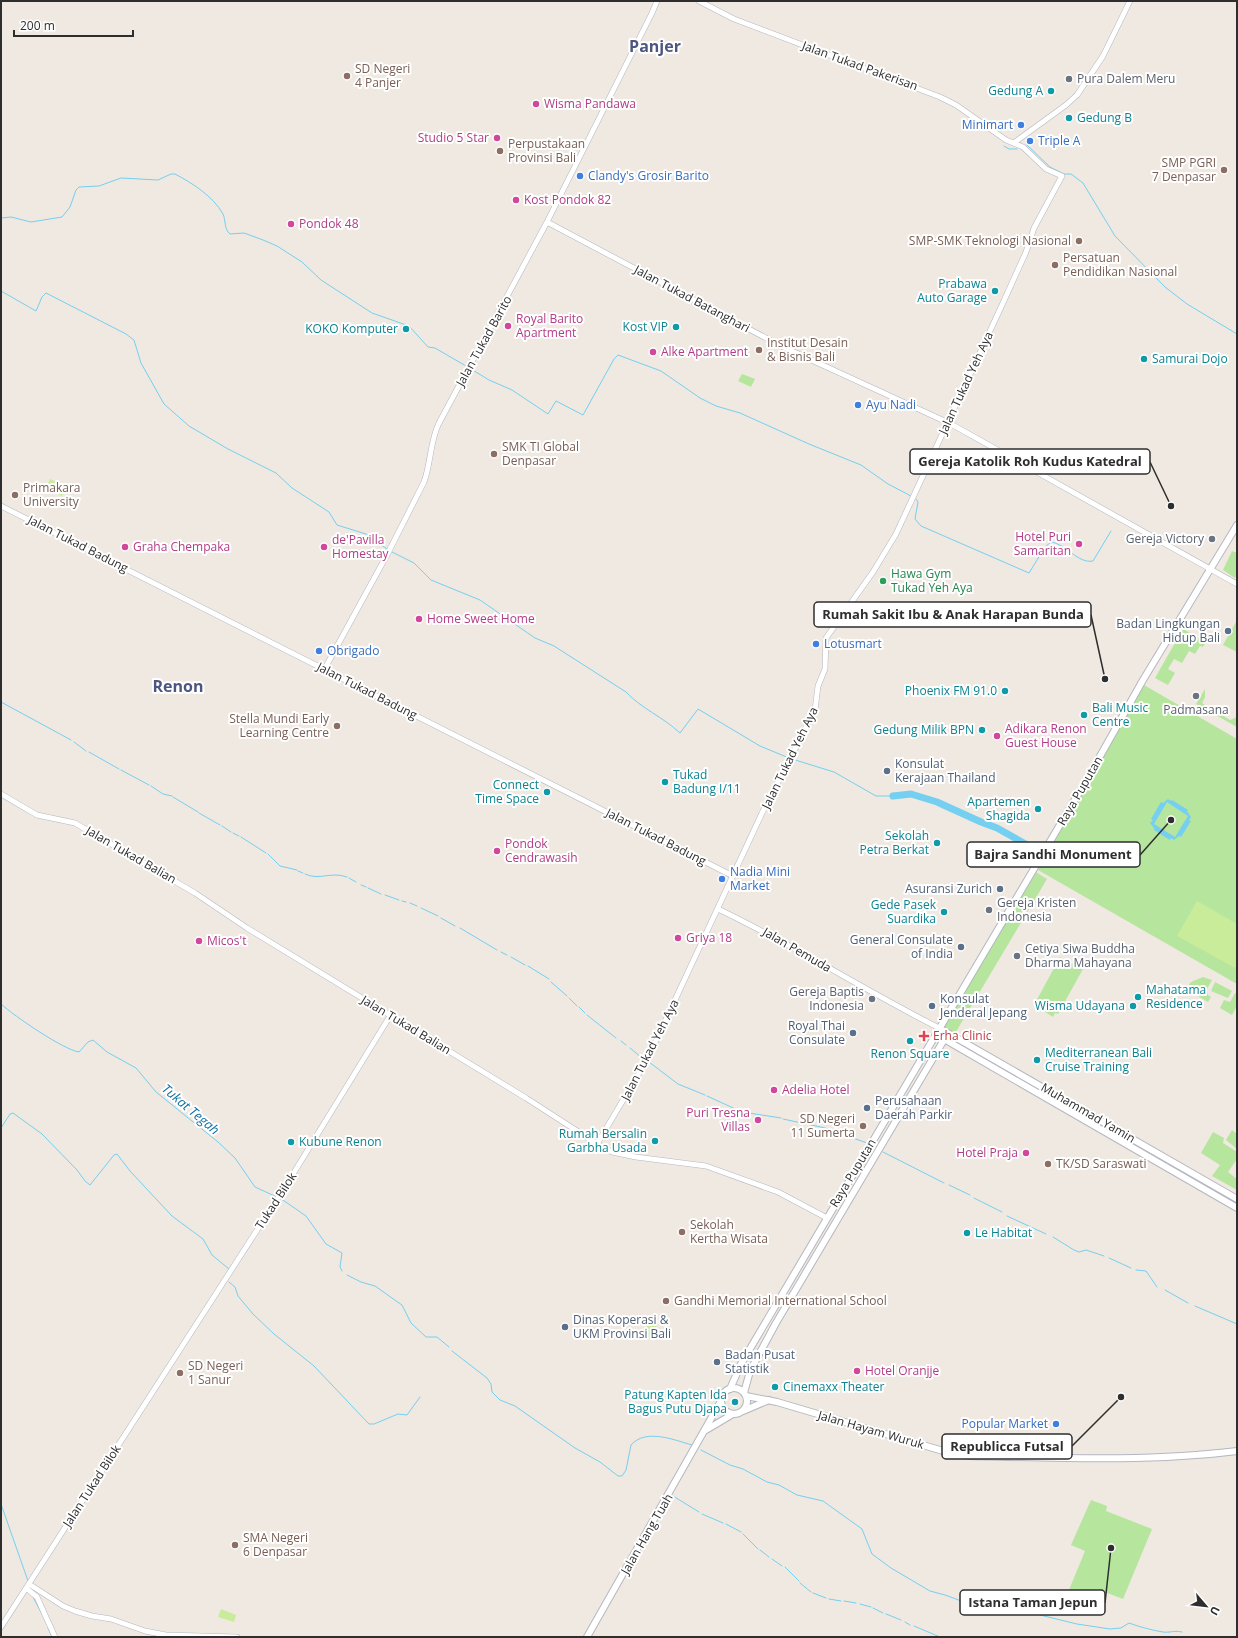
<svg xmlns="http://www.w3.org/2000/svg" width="1238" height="1638" viewBox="0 0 1238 1638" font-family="'Open Sans',sans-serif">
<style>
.green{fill:#b6e59e}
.pitch{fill:#c9ec9a}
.water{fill:#75cff0;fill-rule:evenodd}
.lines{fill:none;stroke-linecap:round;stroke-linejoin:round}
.stream{stroke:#75cff0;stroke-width:1}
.river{stroke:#75cff0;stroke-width:7}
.tertiary-casing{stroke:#b4b7c1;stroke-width:6}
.secondary-casing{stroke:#b4b7c1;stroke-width:8}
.tertiary{stroke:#fff;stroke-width:5}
.secondary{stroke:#fff;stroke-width:6}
.education-dot{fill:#8d6e63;stroke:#fff;stroke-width:1.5}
.worship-dot{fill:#6b7280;stroke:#fff;stroke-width:1.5}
.culture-dot{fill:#0f9aa8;stroke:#fff;stroke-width:1.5}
.hotel-dot{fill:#d1479c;stroke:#fff;stroke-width:1.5}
.shop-dot{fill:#3f7fe0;stroke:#fff;stroke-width:1.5}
.leisure-dot{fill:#2e9e5b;stroke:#fff;stroke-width:1.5}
.service-dot{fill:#5c6f8a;stroke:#fff;stroke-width:1.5}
.health-dot{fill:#e0444e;stroke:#fff;stroke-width:1.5}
.labels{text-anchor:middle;stroke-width:4;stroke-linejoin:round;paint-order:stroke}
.street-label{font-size:12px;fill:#2e2e2e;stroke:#fff}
.education-label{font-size:12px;fill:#785e54;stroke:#fff;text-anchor:start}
.worship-label{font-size:12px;fill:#5b616d;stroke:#fff;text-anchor:start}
.culture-label{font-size:12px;fill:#0d838f;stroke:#fff;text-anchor:end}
.hotel-label{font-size:12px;fill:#b23c85;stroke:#fff;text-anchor:start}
.shop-label{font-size:12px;fill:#366cbe;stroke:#fff;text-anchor:start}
.leisure-label{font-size:12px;fill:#27864d;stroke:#fff;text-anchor:start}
.service-label{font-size:12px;fill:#4e5e75;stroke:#fff;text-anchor:start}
.health-label{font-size:12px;fill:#be3a42;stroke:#fff;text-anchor:start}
.water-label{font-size:13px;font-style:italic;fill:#0d6fa3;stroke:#fff}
.district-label{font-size:16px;font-weight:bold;fill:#4d5680;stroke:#fff}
.leader{fill:none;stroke:#2e2e2e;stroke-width:1.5}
.callout-dot{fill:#2e2e2e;stroke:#fff;stroke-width:1.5}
.callout{fill:#fff;stroke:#2e2e2e;stroke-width:1.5}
.callout-label{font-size:13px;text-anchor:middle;font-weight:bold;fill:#2e2e2e}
</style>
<rect width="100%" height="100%" fill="#efe9e1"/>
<path class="green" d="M742,374L755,379L751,387L738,381Z
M1232,551L1237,553V574L1235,578L1223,570Z
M1236,622L1237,623V652L1223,645Z
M1183,629L1206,642L1203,647L1200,646L1195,654L1189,651L1182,663L1174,659L1168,669L1175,673L1168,685L1155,678Z
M1144,685L1237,739V984L1038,870Z
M1205,689V697L1202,703L1230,720L1237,717V727L1196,704Z
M1034,871L1047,879L954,1035L941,1028Z
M1060,957L1083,969L1058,1014L1055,1013L1053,1017L1034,1005Z
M1203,977L1212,980L1207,989L1208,995L1211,997L1208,1002L1186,989L1191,982Z
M1215,982L1232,991L1228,998L1211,991Z
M1235,993L1237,994V1006L1232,1015L1220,1008L1224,1000L1230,1002Z
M1232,1130L1237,1134V1149L1226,1140Z
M1213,1132L1224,1138L1223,1143L1237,1152V1159L1228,1172L1237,1179V1190L1212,1176L1220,1165L1201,1153Z
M1091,1500L1107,1506L1106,1511L1152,1529L1123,1599L1097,1589L1091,1598L1069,1590L1085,1551L1071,1545Z"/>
<path class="pitch" d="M50,479L67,487L62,496L46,488Z
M1197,901L1237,924V964L1235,968L1177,936Z
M650,1320L658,1324L650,1338L643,1334Z
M221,1609L236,1615L234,1622L218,1617Z"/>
<path class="water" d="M1168,799L1171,801L1172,800L1188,810L1187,811L1191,817L1189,820L1191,821L1181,837L1179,836L1174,840L1171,838L1170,840L1154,830V828L1150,823L1153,820L1151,819L1161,802L1163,803ZM1167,802L1188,816L1175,837L1154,824Z"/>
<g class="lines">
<path class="stream" d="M1027,145L1050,167L1064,174H1071L1083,183L1115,236L1165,287L1187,304L1237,334
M1004,146L1009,149H1017
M1,218L11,217L31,222L62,217L70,207L76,190L79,187L99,186L121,178L158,180L171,174H175C192,183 213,196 223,214C226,221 224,229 230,234L244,233L263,240L277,246L302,262L321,280L372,313L409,326L428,347L435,348L466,366
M1,291L36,311L42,297L46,293L126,334L134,340L141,363L164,404L189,426L228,449L276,473L292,488L329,512L337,525L366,534L387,549
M471,369L489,380L512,390L548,414L556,401L583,415L614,359L618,355L661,371L700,398L716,406L740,413L809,444L861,465L888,484L911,496
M916,499L918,502L915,519L921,526L1029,573L1045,547L1051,542C1066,544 1078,564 1093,561L1111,531
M392,552L414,563L431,580L480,600L535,638L554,646L626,692C642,709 663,717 680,733L698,709L760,746L789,758
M1,702L71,740
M74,742L86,751
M89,752L119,769
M792,759L834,772L876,796H893
M121,770L149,785
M151,786L163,794L172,796
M173,797L198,812
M199,813L220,825
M222,826L231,832
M233,833L239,836
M241,837L266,853
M268,854L280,866L297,870
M298,871L303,873
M305,874C319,881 331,871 347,877
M349,878L356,882
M361,885L366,887
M368,888L381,894
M385,895L399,900
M402,901L406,902
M410,903L417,906
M421,908L438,916
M441,918L455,926
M460,928L497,950
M501,952L507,955
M511,957L525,965
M528,966L549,979
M551,982L567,996
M569,998L577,1006
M1,1004C14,1016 64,1050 79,1052L88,1042L93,1040L107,1052L136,1068L156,1092L218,1142L235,1158L255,1187L277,1197
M579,1007L585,1013
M587,1015L616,1038
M621,1041L626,1045
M630,1048L642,1058
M649,1062L678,1084L705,1095
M707,1096L742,1112L781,1118
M783,1119L825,1128L867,1143
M1,1128L10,1114L13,1113L42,1134L77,1170L85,1181L90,1185L114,1155L117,1154L130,1171L172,1216L203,1239L212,1255L229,1269
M883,1152L944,1183
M949,1185L970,1195
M280,1198L306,1216L326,1244L342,1253L340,1267L342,1271
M974,1198L1002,1212
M1007,1216L1046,1234
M1053,1237L1074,1250L1079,1252L1086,1250L1104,1256
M1109,1258L1131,1268
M1136,1270L1146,1271L1157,1287
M347,1275L361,1282L375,1286L399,1303L402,1305L411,1323L426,1337H437L449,1347
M229,1282L235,1287L238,1296L253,1314L274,1334L314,1366L369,1424H374L398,1414L407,1415L420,1397
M1165,1290L1188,1303
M1195,1306L1237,1324
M452,1351L487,1378L491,1384L492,1392L500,1400L515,1406L575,1448L600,1462L618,1476H622L626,1470L631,1445C646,1428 674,1440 692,1445
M701,1450L730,1465L743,1469L767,1482L779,1485L797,1495L823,1501L862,1529L872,1554L891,1568L930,1591L945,1595L964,1602L982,1604L1001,1610L1011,1608L1077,1624L1110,1629L1121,1628L1129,1623C1140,1627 1151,1630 1163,1632C1170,1633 1175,1630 1182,1632
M673,1496L699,1512
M1,1504L28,1581
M702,1514L723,1523
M726,1524L741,1532
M743,1534L758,1549
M760,1550L769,1557
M772,1559L782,1566
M785,1567L799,1581
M800,1583L811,1592
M813,1593L826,1598
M33,1597L42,1614
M829,1599L841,1601
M844,1601L856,1603
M860,1604L871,1607
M873,1608L883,1613
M886,1614L901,1620
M905,1622L910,1625
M914,1626L940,1637
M48,1628L52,1637"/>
<path class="river" d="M893,796L911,794L937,802L981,822L997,828L1038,851"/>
<g class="tertiary-casing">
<path id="tertiary" d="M1015,142L1066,105L1077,95L1103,56L1130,1
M547,222L781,346L951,424L1237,584
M1,506L733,876
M324,670L388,553L424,482C431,463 430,441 439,423L547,222L652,13L657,1
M1,794L37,815L75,823L195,893L247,928L526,1098L602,1147L612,1152L636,1157L706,1166L778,1192L827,1218
M718,909C794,945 864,990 939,1028
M597,1144L648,1058L762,813L815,710L818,686L825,669L826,638L873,572L896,534L1002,305L1026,252L1034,228L1062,176L1046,169L1023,147L1006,140L956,105L940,97L734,19L699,1
M29,1584L63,1606L75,1611L92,1616L111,1619L145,1631L166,1635L237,1637
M26,1588L37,1597L55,1637
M1,1627L290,1179L390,1016"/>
</g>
<g class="secondary-casing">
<path id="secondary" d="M939,1028L1237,1199
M944,1039L1237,1208
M721 1401a13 13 0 1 1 26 0a13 13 0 1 1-26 0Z
M730,1389L741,1364L1090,774L1143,680L1237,525
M744,1393L750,1371L776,1323L948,1033
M746,1396L777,1402L950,1453L970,1456C1059,1458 1148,1462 1237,1451
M743,1411L769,1400
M706,1430L733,1414
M587,1637L721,1401"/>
</g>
<use href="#tertiary" class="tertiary"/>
<use href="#secondary" class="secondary"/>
</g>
<g class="education-dot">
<circle cx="347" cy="76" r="4"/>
<circle cx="500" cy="151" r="4"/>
<circle cx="1224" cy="170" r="4"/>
<circle cx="1079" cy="241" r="4"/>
<circle cx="1055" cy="265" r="4"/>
<circle cx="759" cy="350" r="4"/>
<circle cx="494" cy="454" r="4"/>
<circle cx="15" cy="495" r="4"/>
<circle cx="337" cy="726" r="4"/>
<circle cx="863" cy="1126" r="4"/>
<circle cx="1048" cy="1164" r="4"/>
<circle cx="682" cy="1232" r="4"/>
<circle cx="666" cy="1301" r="4"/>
<circle cx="180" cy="1373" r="4"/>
<circle cx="235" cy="1545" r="4"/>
</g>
<g class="worship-dot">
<circle cx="1069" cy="79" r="4"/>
<circle cx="1212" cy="539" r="4"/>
<circle cx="1196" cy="696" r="4"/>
<circle cx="989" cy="910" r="4"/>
<circle cx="1017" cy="956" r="4"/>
<circle cx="872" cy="999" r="4"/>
</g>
<g class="culture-dot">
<circle cx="1051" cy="91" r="4"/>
<circle cx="1069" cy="118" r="4"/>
<circle cx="995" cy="291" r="4"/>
<circle cx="676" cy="327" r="4"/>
<circle cx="406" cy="329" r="4"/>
<circle cx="1144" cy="359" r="4"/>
<circle cx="1005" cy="691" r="4"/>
<circle cx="1084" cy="715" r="4"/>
<circle cx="982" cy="730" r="4"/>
<circle cx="665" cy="782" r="4"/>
<circle cx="547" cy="792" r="4"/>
<circle cx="1038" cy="809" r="4"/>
<circle cx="937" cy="843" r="4"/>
<circle cx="944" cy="912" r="4"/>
<circle cx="1138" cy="997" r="4"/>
<circle cx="1133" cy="1006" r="4"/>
<circle cx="910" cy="1041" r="4"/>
<circle cx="1037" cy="1060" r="4"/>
<circle cx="655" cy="1141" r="4"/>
<circle cx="291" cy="1142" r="4"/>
<circle cx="967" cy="1233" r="4"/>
<circle cx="775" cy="1387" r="4"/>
<circle cx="735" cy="1402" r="4"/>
</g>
<g class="hotel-dot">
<circle cx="536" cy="104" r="4"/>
<circle cx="497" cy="138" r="4"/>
<circle cx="516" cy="200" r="4"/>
<circle cx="291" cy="224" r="4"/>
<circle cx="508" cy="326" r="4"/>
<circle cx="653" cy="352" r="4"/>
<circle cx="1079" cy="544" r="4"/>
<circle cx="125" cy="547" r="4"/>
<circle cx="324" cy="547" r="4"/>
<circle cx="419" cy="619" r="4"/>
<circle cx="997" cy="736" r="4"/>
<circle cx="497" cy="851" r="4"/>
<circle cx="678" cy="938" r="4"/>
<circle cx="199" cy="941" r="4"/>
<circle cx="774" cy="1090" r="4"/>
<circle cx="758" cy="1120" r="4"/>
<circle cx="1026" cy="1153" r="4"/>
<circle cx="857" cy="1371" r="4"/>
</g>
<g class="shop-dot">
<circle cx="1021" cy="125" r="4"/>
<circle cx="1030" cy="141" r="4"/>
<circle cx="580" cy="176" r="4"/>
<circle cx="858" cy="405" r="4"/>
<circle cx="816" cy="644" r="4"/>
<circle cx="319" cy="651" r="4"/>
<circle cx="722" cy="879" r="4"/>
<circle cx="1056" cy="1424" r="4"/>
</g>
<circle class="leisure-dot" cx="883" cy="581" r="4"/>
<g class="service-dot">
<circle cx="1228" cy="631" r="4"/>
<circle cx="887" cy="771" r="4"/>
<circle cx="1000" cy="889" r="4"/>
<circle cx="961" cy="947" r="4"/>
<circle cx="932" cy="1006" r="4"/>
<circle cx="853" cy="1033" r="4"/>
<circle cx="867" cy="1108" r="4"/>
<circle cx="565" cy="1327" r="4"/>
<circle cx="717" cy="1362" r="4"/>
</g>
<path class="health-dot" d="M922 1030h4v4h4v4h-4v4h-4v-4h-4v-4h4z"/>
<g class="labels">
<g class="street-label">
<text transform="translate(860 66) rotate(20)" y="4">Jalan Tukad Pakerisan</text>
<text transform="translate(692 299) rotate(28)" y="4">Jalan Tukad Batanghari</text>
<text transform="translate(484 341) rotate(-61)" y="4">Jalan Tukad Barito</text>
<text transform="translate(966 383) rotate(-65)" y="4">Jalan Tukad Yeh Aya</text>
<text transform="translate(78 544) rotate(27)" y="4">Jalan Tukad Badung</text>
<text transform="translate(367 691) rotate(27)" y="4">Jalan Tukad Badung</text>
<text transform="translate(790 758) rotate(-64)" y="4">Jalan Tukad Yeh Aya</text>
<text transform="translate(1080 791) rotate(-60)" y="4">Raya Puputan</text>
<text transform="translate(656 837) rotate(27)" y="4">Jalan Tukad Badung</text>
<text transform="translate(131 855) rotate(30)" y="4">Jalan Tukad Balian</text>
<text transform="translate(797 950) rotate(30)" y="4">Jalan Pemuda</text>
<text transform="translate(406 1025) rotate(31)" y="4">Jalan Tukad Balian</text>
<text transform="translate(650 1050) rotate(-63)" y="4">Jalan Tukad Yeh Aya</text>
<text transform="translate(1088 1113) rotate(30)" y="4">Muhammad Yamin</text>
<text transform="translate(853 1173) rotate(-59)" y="4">Raya Puputan</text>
<text transform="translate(276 1201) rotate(-57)" y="4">Tukad Bilok</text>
<text transform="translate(871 1430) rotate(16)" y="4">Jalan Hayam Wuruk</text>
<text transform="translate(92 1486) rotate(-57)" y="4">Jalan Tukad Bilok</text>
<text transform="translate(647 1534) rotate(-60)" y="4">Jalan Hang Tuah</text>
</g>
<g class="education-label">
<text x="355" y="73">SD Negeri<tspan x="355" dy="14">4 Panjer</tspan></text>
<text x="508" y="148">Perpustakaan<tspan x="508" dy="14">Provinsi Bali</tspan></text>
<text x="1216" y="167" text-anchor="end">SMP PGRI<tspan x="1216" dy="14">7 Denpasar</tspan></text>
<text x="1071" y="245" text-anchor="end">SMP-SMK Teknologi Nasional</text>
<text x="1063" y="262">Persatuan<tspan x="1063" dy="14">Pendidikan Nasional</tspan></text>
<text x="767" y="347">Institut Desain<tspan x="767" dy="14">&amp; Bisnis Bali</tspan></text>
<text x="502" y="451">SMK TI Global<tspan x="502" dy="14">Denpasar</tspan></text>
<text x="23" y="492">Primakara<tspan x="23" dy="14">University</tspan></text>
<text x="329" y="723" text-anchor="end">Stella Mundi Early<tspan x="329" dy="14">Learning Centre</tspan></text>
<text x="855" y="1123" text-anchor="end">SD Negeri<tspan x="855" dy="14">11 Sumerta</tspan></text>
<text x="1056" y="1168">TK/SD Saraswati</text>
<text x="690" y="1229">Sekolah<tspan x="690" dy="14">Kertha Wisata</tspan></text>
<text x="674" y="1305">Gandhi Memorial International School</text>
<text x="188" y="1370">SD Negeri<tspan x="188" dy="14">1 Sanur</tspan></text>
<text x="243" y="1542">SMA Negeri<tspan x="243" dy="14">6 Denpasar</tspan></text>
</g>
<g class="worship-label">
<text x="1077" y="83">Pura Dalem Meru</text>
<text x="1204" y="543" text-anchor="end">Gereja Victory</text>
<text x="1196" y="714" text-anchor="middle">Padmasana</text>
<text x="997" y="907">Gereja Kristen<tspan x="997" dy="14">Indonesia</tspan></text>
<text x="1025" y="953">Cetiya Siwa Buddha<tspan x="1025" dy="14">Dharma Mahayana</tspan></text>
<text x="864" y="996" text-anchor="end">Gereja Baptis<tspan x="864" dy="14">Indonesia</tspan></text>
</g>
<g class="culture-label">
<text x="1043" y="95">Gedung A</text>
<text x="1077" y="122" text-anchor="start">Gedung B</text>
<text x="987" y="288">Prabawa<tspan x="987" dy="14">Auto Garage</tspan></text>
<text x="668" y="331">Kost VIP</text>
<text x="398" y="333">KOKO Komputer</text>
<text x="1152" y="363" text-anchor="start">Samurai Dojo</text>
<text x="997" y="695">Phoenix FM 91.0</text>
<text x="1092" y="712" text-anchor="start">Bali Music<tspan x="1092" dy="14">Centre</tspan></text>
<text x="974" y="734">Gedung Milik BPN</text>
<text x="673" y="779" text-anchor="start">Tukad<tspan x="673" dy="14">Badung I/11</tspan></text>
<text x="539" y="789">Connect<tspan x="539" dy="14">Time Space</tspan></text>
<text x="1030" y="806">Apartemen<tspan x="1030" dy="14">Shagida</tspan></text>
<text x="929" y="840">Sekolah<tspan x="929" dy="14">Petra Berkat</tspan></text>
<text x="936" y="909">Gede Pasek<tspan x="936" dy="14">Suardika</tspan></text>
<text x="1146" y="994" text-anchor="start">Mahatama<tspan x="1146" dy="14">Residence</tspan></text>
<text x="1125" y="1010">Wisma Udayana</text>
<text x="1045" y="1057" text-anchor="start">Mediterranean Bali<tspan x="1045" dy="14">Cruise Training</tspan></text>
<text x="910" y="1058" text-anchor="middle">Renon Square</text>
<text x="647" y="1138">Rumah Bersalin<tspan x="647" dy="14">Garbha Usada</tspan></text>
<text x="299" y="1146" text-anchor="start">Kubune Renon</text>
<text x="975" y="1237" text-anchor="start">Le Habitat</text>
<text x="783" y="1391" text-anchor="start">Cinemaxx Theater</text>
<text x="727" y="1399">Patung Kapten Ida<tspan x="727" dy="14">Bagus Putu Djapa</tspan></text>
</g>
<g class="hotel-label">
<text x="544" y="108">Wisma Pandawa</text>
<text x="489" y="142" text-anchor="end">Studio 5 Star</text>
<text x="524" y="204">Kost Pondok 82</text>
<text x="299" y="228">Pondok 48</text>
<text x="516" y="323">Royal Barito<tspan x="516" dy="14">Apartment</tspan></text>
<text x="661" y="356">Alke Apartment</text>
<text x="1071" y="541" text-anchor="end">Hotel Puri<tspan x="1071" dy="14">Samaritan</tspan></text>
<text x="332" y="544">de'Pavilla<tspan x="332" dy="14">Homestay</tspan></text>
<text x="133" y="551">Graha Chempaka</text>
<text x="427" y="623">Home Sweet Home</text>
<text x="1005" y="733">Adikara Renon<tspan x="1005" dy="14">Guest House</tspan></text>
<text x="505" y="848">Pondok<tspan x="505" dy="14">Cendrawasih</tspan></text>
<text x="686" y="942">Griya 18</text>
<text x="207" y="945">Micos't</text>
<text x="782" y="1094">Adelia Hotel</text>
<text x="750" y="1117" text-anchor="end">Puri Tresna<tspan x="750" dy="14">Villas</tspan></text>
<text x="1018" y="1157" text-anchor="end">Hotel Praja</text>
<text x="865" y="1375">Hotel Oranjje</text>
</g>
<g class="shop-label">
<text x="1013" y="129" text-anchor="end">Minimart</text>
<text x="1038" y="145">Triple A</text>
<text x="588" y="180">Clandy's Grosir Barito</text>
<text x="866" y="409">Ayu Nadi</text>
<text x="824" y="648">Lotusmart</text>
<text x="327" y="655">Obrigado</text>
<text x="730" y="876">Nadia Mini<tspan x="730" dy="14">Market</tspan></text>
<text x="1048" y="1428" text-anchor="end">Popular Market</text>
</g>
<g class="leisure-label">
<text x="891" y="578">Hawa Gym<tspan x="891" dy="14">Tukad Yeh Aya</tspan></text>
</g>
<g class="service-label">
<text x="1220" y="628" text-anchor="end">Badan Lingkungan<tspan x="1220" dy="14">Hidup Bali</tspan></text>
<text x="895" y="768">Konsulat<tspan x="895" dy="14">Kerajaan Thailand</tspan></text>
<text x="992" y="893" text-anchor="end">Asuransi Zurich</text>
<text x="953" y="944" text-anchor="end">General Consulate<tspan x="953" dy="14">of India</tspan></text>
<text x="940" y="1003">Konsulat<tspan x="940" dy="14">Jenderal Jepang</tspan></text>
<text x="845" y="1030" text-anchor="end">Royal Thai<tspan x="845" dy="14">Consulate</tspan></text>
<text x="875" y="1105">Perusahaan<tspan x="875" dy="14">Daerah Parkir</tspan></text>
<text x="573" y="1324">Dinas Koperasi &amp;<tspan x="573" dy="14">UKM Provinsi Bali</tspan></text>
<text x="725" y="1359">Badan Pusat<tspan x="725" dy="14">Statistik</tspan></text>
</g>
<g class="health-label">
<text x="933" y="1040">Erha Clinic</text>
</g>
<g class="water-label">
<text transform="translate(191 1109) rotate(40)" y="5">Tukat Tegah</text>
</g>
<g class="district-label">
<text x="655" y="52">Panjer</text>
<text x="178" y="692">Renon</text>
</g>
</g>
<path class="leader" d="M1171 506L1150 462M1105 679L1091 615M1171 820L1140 855M1121 1397L1072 1446M1111 1548L1105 1603"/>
<g class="callout-dot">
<circle cx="1171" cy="506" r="4"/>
<circle cx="1105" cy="679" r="4"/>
<circle cx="1171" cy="820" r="4"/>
<circle cx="1121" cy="1397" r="4"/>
<circle cx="1111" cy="1548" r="4"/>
</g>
<g class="callout">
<rect x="910" y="449" width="240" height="25" rx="4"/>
<rect x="814" y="602" width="277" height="25" rx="4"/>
<rect x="967" y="842" width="173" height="25" rx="4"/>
<rect x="942" y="1434" width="130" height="25" rx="4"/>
<rect x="960" y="1590" width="145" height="25" rx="4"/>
</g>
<g class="callout-label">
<text x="1030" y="466">Gereja Katolik Roh Kudus Katedral</text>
<text x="953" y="619">Rumah Sakit Ibu &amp; Anak Harapan Bunda</text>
<text x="1053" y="859">Bajra Sandhi Monument</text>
<text x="1007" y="1451">Republicca Futsal</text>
<text x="1033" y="1607">Istana Taman Jepun</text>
</g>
<rect width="1238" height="1638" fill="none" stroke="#2e2e2e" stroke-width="4"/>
<g transform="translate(1206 1606) rotate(118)" stroke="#ffffff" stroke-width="3" paint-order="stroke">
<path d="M0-3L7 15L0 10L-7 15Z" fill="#2e2e2e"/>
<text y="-6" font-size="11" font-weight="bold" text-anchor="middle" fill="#2e2e2e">U</text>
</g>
<path d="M14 30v6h119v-6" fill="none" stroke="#2e2e2e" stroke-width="2"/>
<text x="20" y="30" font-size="12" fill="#2e2e2e" stroke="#ffffff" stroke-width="3" paint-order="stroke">200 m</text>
</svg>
